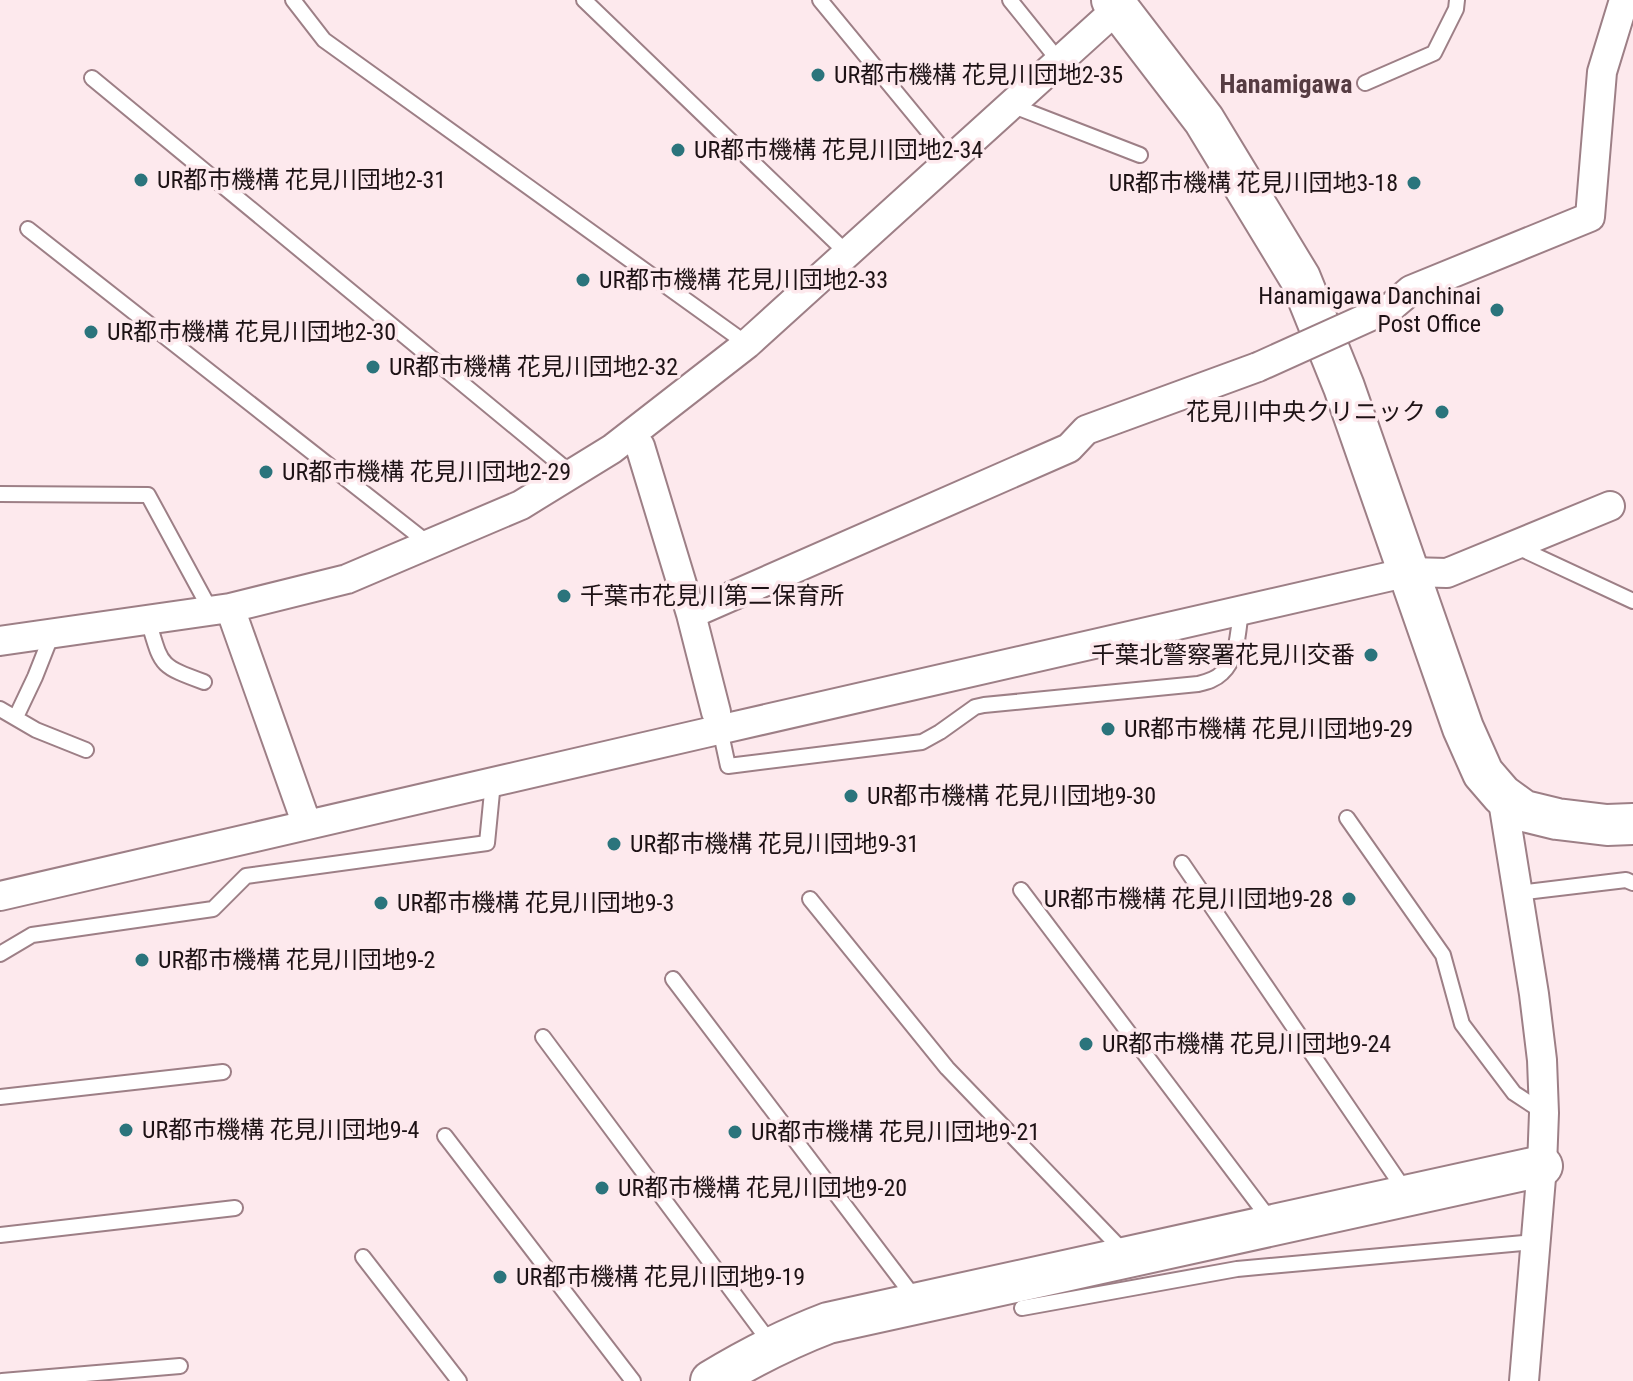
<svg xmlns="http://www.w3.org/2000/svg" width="1633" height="1381" viewBox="0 0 1633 1381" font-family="'Roboto Condensed','Noto Sans JP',sans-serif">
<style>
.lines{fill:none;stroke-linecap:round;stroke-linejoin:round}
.lane-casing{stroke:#9d7f86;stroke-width:18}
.street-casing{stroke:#9d7f86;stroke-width:32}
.secondary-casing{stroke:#9d7f86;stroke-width:44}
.lane{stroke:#fff;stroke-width:14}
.street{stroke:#fff;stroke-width:28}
.secondary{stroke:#fff;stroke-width:40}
.street-bridge-casing{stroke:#9d7f86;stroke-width:32;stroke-linecap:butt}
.street-bridge{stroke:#fff;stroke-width:28}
.poi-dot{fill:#2b747c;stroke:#fde9ed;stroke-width:3}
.labels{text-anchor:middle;stroke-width:7;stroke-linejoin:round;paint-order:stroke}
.poi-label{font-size:24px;fill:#1d1215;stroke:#fde9ed;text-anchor:start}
.neighbourhood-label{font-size:26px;font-weight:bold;fill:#563c42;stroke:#fde9ed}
</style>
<rect width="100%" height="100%" fill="#fde9ed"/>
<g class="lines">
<g class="lane-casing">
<path id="lane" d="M293,0L324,40L747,344
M584,0L847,253
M820,0L951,159
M1010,0L1059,61
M92,78L572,474
M1365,83L1434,53L1456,9L1457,0
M1011,105L1140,155
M28,229L429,544
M0,494L148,495L211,611
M1515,546L1633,601
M148,620C162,666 158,665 204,682
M0,709L36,730L86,750
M16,717L35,677L52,634
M720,729L728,766L922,742L940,732L975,707L984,705L1198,684C1206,682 1215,680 1222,673C1238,658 1238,631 1241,610
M1347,818L1443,955L1462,1024L1514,1093L1543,1112
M1182,863L1406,1192
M1021,890L1271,1221
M1518,893L1626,880L1633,883
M810,899L947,1068L1126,1254
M0,954L32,935L213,909L246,876L487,843L493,782
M673,979L917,1301
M543,1037L772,1345
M0,1097L223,1072
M445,1136L633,1381
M0,1235L235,1208
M363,1257L459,1381
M1022,1308L1237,1269L1535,1242
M2,1381L180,1366"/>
</g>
<g class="street-casing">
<path id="street" d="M1391,307L1411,290L1590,217L1602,72L1624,0
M640,446L691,614L716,712
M230,608L307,825
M691,614L1069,448L1086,430L1258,367
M0,641L230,608L347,579L521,505L612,449L747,344L1118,8
M1502,795L1534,994L1542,1060L1544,1113L1542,1166L1524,1381
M0,896L705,733L1409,572L1447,573L1610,506"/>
</g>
<g class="secondary-casing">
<path id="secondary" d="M1112,0L1204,120L1300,278L1344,387L1463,728L1483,773L1502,795L1524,811L1557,819L1607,825L1633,824
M711,1381C749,1358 786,1339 828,1323L1542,1166"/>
</g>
<use href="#lane" class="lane"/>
<use href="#street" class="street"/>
<use href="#secondary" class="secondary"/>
<g class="street-bridge-casing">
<path id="street-bridge" d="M1258,367L1391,307"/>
</g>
<use href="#street-bridge" class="street-bridge"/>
</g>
<g class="poi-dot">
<circle cx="818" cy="75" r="8"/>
<circle cx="678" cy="150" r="8"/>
<circle cx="141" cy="180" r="8"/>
<circle cx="1414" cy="183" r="8"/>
<circle cx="583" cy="280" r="8"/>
<circle cx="1497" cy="310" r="8"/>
<circle cx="91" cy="332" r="8"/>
<circle cx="373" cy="367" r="8"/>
<circle cx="1442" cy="412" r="8"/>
<circle cx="266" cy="472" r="8"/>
<circle cx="564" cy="596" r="8"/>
<circle cx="1371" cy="655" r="8"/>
<circle cx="1108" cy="729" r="8"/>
<circle cx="851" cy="796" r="8"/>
<circle cx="614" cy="844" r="8"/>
<circle cx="1349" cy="899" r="8"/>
<circle cx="381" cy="903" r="8"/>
<circle cx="142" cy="960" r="8"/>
<circle cx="1086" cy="1044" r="8"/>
<circle cx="126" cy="1130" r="8"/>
<circle cx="735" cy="1132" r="8"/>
<circle cx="602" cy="1188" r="8"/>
<circle cx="500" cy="1277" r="8"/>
</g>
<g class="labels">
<g class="poi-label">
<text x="834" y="83">UR都市機構 花見川団地2-35</text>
<text x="694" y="158">UR都市機構 花見川団地2-34</text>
<text x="157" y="188">UR都市機構 花見川団地2-31</text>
<text x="1398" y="191" text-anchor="end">UR都市機構 花見川団地3-18</text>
<text x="599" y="288">UR都市機構 花見川団地2-33</text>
<text x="1481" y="304" text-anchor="end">Hanamigawa Danchinai<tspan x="1481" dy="28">Post Office</tspan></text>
<text x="107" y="340">UR都市機構 花見川団地2-30</text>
<text x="389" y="375">UR都市機構 花見川団地2-32</text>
<text x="1426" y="420" text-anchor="end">花見川中央クリニック</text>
<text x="282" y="480">UR都市機構 花見川団地2-29</text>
<text x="580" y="604">千葉市花見川第二保育所</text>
<text x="1355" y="663" text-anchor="end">千葉北警察署花見川交番</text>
<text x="1124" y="737">UR都市機構 花見川団地9-29</text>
<text x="867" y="804">UR都市機構 花見川団地9-30</text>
<text x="630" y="852">UR都市機構 花見川団地9-31</text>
<text x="1333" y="907" text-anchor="end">UR都市機構 花見川団地9-28</text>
<text x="397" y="911">UR都市機構 花見川団地9-3</text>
<text x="158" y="968">UR都市機構 花見川団地9-2</text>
<text x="1102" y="1052">UR都市機構 花見川団地9-24</text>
<text x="142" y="1138">UR都市機構 花見川団地9-4</text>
<text x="751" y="1140">UR都市機構 花見川団地9-21</text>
<text x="618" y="1196">UR都市機構 花見川団地9-20</text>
<text x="516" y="1285">UR都市機構 花見川団地9-19</text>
</g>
<g class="neighbourhood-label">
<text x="1286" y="93">Hanamigawa</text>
</g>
</g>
</svg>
